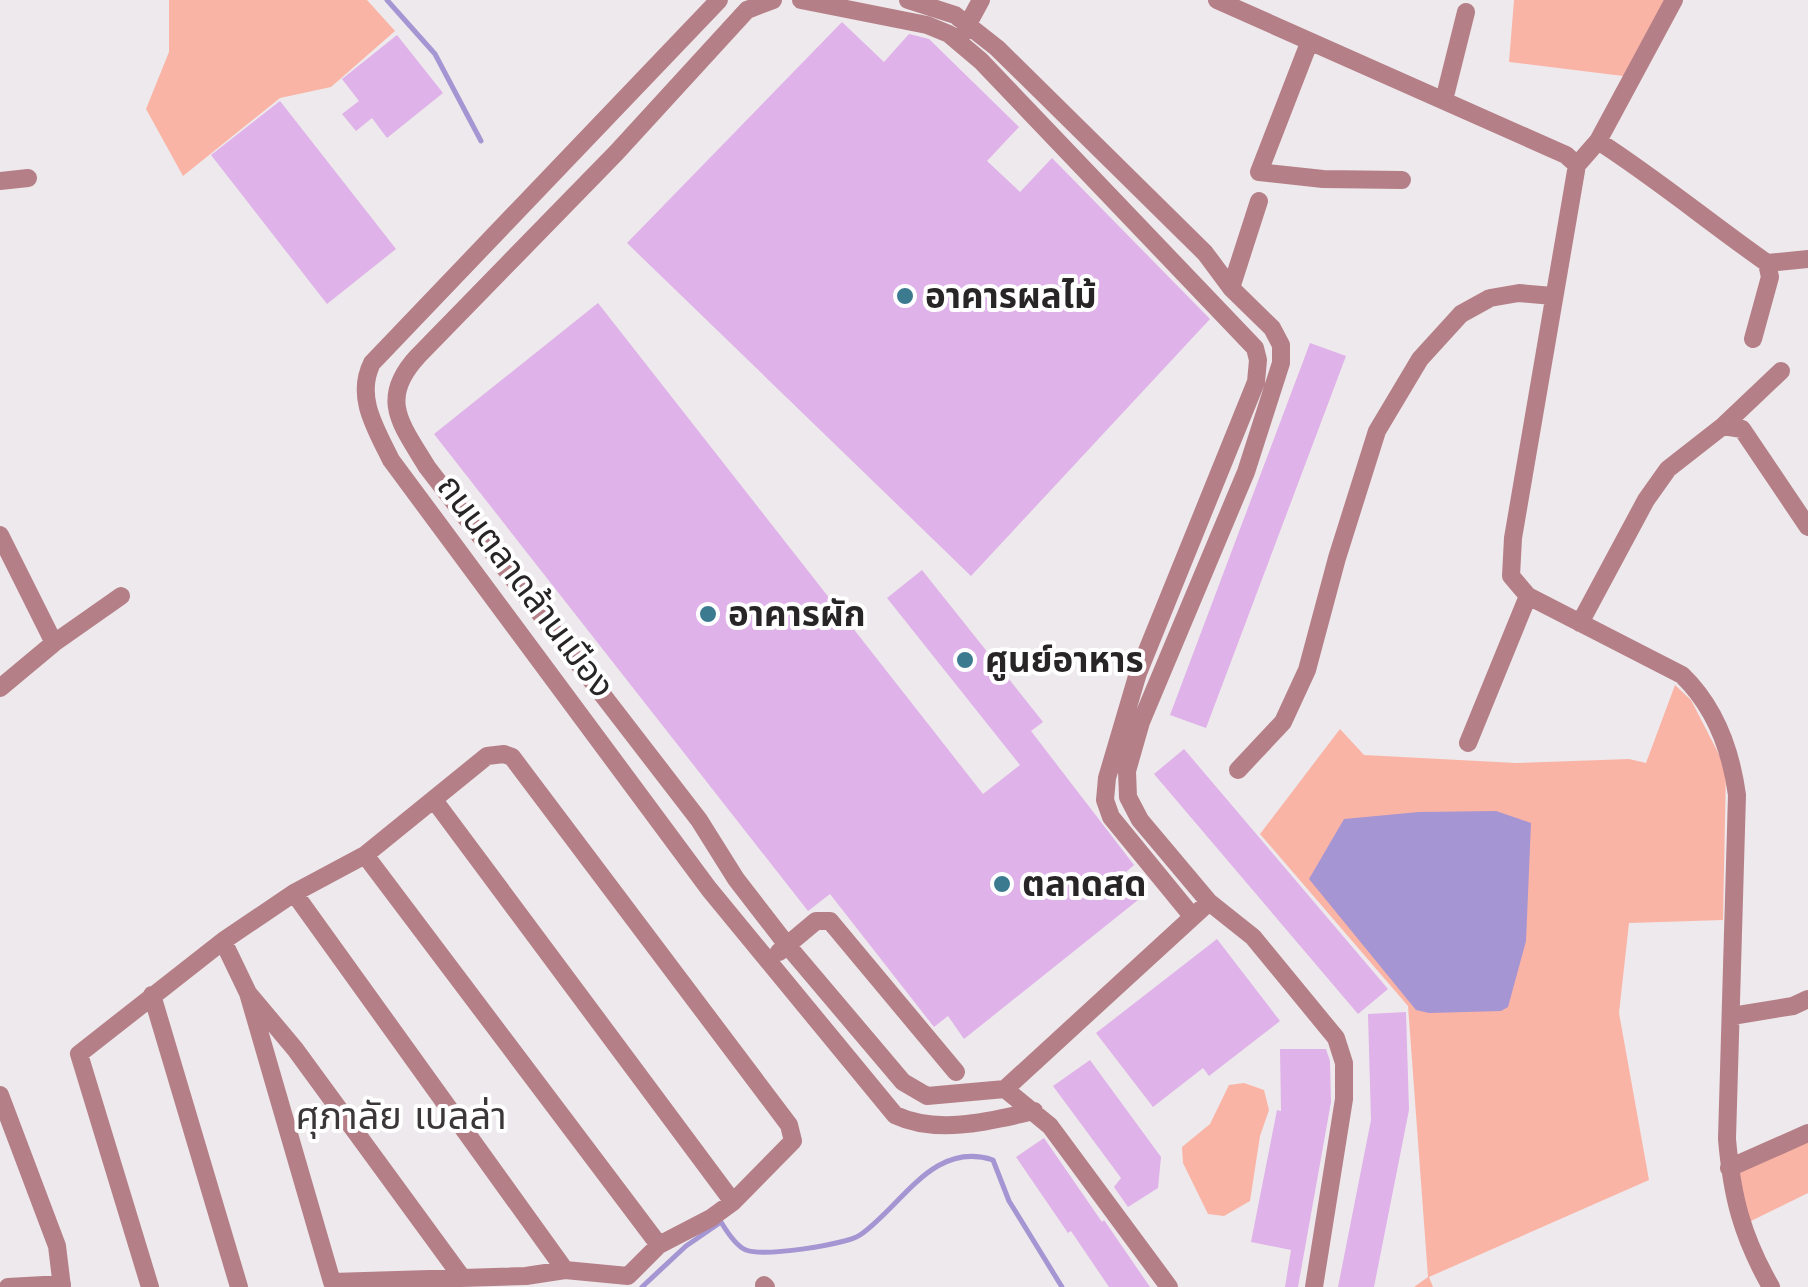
<svg xmlns="http://www.w3.org/2000/svg" width="1808" height="1287" viewBox="0 0 1808 1287" font-family="'DejaVu Sans','Noto Sans Thai',sans-serif">
<style>
.green{fill:#fab4a6}
.water{fill:#a595d2}
.lines{fill:none;stroke-linecap:round;stroke-linejoin:round}
.stream{stroke:#a595d2;stroke-width:5}
.building{fill:#dfb2e9}
.minor{stroke:#b57f88;stroke-width:18}
.poi-dot{fill:#3c7a90;stroke:#fff;stroke-width:4}
.labels{text-anchor:middle;stroke-width:8;stroke-linejoin:round;paint-order:stroke}
.poi-label{font-size:35px;font-weight:bold;fill:#272526;stroke:#fff;text-anchor:start}
.street-label{font-size:35px;fill:#272526;stroke:#fff}
.neighbourhood-label{font-size:38px;fill:#3b3739;stroke:#fff}
</style>
<rect width="100%" height="100%" fill="#eee9ec"/>
<path class="green" d="M169,0H367L395,31L331,87L280,98L183,176L146,109L169,52Z
M1514,0H1674L1631,77L1509,62Z
M1675,685L1691,700L1726,768L1723,920L1629,923L1619,1013L1649,1180L1429,1277L1433,1287H1414L1428,1277L1408,1006L1260,834L1340,729L1364,755L1516,763L1629,759L1646,763Z
M1244,1083L1264,1090L1269,1110L1260,1136L1250,1201L1224,1216L1208,1214L1183,1163L1182,1147L1210,1124L1229,1085Z
M1808,1140V1193L1749,1222L1734,1171Z"/>
<path class="water" d="M1496,811L1531,823L1526,941L1508,1007L1501,1011L1429,1013L1416,1010L1309,879L1344,819L1419,812Z"/>
<g class="lines">
<path class="stream" d="M387,0L435,54L481,141
M642,1287L686,1246L721,1222C727,1232 736,1246 746,1250C763,1257 845,1245 860,1235C902,1206 933,1140 993,1160L1009,1201L1062,1287"/>
</g>
<path class="building" d="M842,22L884,62L909,34L929,39L1019,127L987,161L1020,192L1052,158L1210,319L971,576L627,243Z
M397,35L443,93L387,138L372,118L356,131L342,114L359,101L342,79Z
M280,101L396,249L327,304L211,155Z
M598,303L983,794L1020,765L887,598L922,570L1043,722L1031,731L1134,865L1126,872L1143,896L964,1039L948,1016L934,1027L830,894L808,911L434,434Z
M1310,343L1346,356L1206,728L1170,715Z
M1184,749L1388,989L1358,1014L1154,774Z
M1217,939L1280,1021L1209,1076L1203,1068L1153,1107L1096,1033Z
M1406,1012L1409,1110L1374,1287H1338L1371,1120L1368,1014Z
M1280,1049H1326L1330,1061L1331,1102L1298,1287H1285L1291,1250L1251,1242L1277,1110L1281,1111Z
M1090,1060L1161,1157L1158,1188L1128,1207L1114,1187L1121,1178L1053,1086Z
M1044,1138L1102,1222L1104,1220L1150,1287H1109L1071,1231L1068,1233L1016,1157Z"/>
<g class="lines">
<path class="minor" d="M719,0L372,363C355,397 376,429 391,460L709,889L895,1115C937,1135 991,1121 1034,1111
M773,0L747,10L616,153L418,356C378,399 401,424 427,467L699,820L736,879L787,945L903,1082L927,1096L1005,1089
M801,0L927,25L949,34L981,61L1255,348L1258,360L1256,382L1138,673L1107,778L1105,800L1111,817L1192,916
M908,0L955,15L997,48L1205,253L1231,288L1272,328L1281,345V363L1246,472L1141,722L1127,771L1128,797L1140,820L1209,902
M1217,0L1566,155L1577,165L1513,538L1511,576L1528,596L1682,675C1715,707 1731,751 1737,795L1727,1139C1732,1197 1742,1236 1771,1287
M962,35L981,0
M1309,43L1259,172L1323,179L1402,180
M1444,100L1466,12
M1598,141L1674,0
M1577,165L1598,141C1657,179 1710,223 1767,263L1770,277L1753,339
M0,181L28,178
M1767,263L1808,259
M1231,288L1259,201
M1723,426L1781,371
M0,535L54,643
M1580,623L1646,500L1668,469L1723,426L1742,429L1808,527
M0,688L54,643L121,596
M1468,743L1528,596
M1238,770L1283,722L1307,670L1337,558L1377,431L1420,359L1461,314L1490,298L1519,293L1553,296
M434,800L733,1202L711,1218L659,1245
M365,855L659,1245L628,1276L565,1270
M223,941L248,993L295,1049L461,1276
M779,952L816,921H830L956,1072
M248,993L332,1282L526,1276L565,1270L294,893
M152,995L239,1287
M1732,1016L1793,1006L1808,999
M0,1095L57,1246L62,1287
M1729,1168L1808,1133
M764,1285L766,1287
M8,1287L62,1284
M150,1287L79,1054L223,941L294,893L365,855L487,756L504,754L512,757L789,1125L793,1141L733,1202
M1169,1287L1050,1126L1005,1089L1209,902L1253,937L1336,1038L1344,1063V1099L1314,1287"/>
</g>
<g class="poi-dot">
<circle cx="905" cy="296" r="10"/>
<circle cx="708" cy="614" r="10"/>
<circle cx="965" cy="660" r="10"/>
<circle cx="1002" cy="884" r="10"/>
</g>
<g class="labels">
<g class="poi-label">
<text x="925" y="308">อาคารผลไม้</text>
<text x="728" y="626">อาคารผัก</text>
<text x="985" y="672">ศูนย์อาหาร</text>
<text x="1022" y="896">ตลาดสด</text>
</g>
<g class="street-label">
<text transform="translate(526 586) rotate(53)" y="12">ถนนตลาดล้านเมือง</text>
</g>
<g class="neighbourhood-label">
<text x="401" y="1129">ศุภาลัย เบลล่า</text>
</g>
</g>
</svg>
